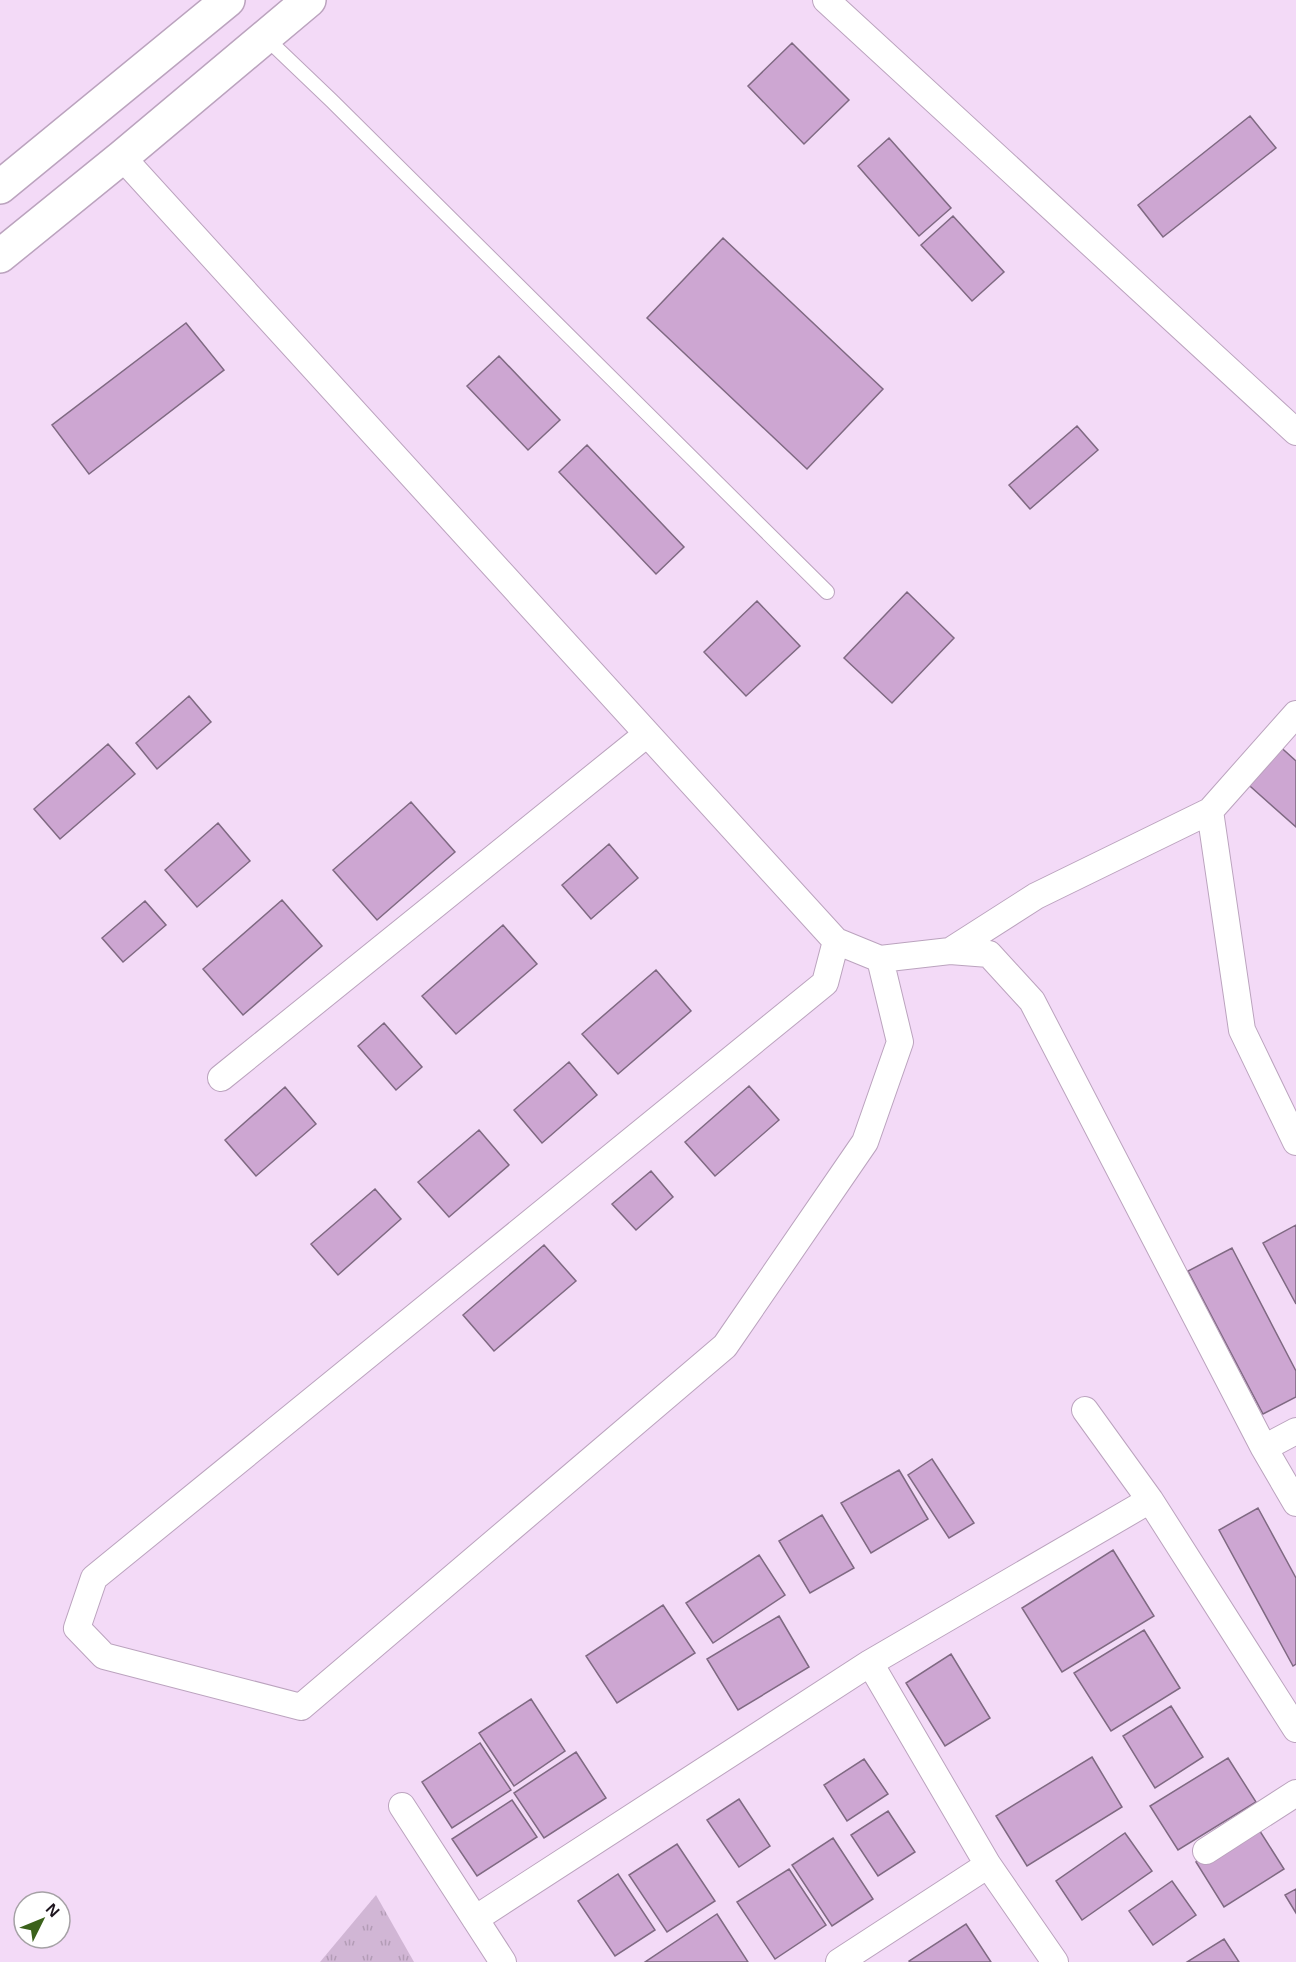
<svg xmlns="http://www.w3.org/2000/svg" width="1296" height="1962" viewBox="0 0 1296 1962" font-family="Helvetica,sans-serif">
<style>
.park{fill:url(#park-tufts)}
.building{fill:#cda6d2;stroke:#7f6982;stroke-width:1.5}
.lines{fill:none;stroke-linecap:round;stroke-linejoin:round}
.lane-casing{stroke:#bba3be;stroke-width:16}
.street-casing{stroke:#bba3be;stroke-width:28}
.highway-casing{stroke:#bba3be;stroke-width:36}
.lane{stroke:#fff;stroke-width:14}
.street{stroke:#fff;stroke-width:26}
.highway{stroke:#fff;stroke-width:33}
</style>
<defs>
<pattern id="park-tufts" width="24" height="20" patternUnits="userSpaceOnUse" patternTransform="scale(1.5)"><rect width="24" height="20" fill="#d1b6d5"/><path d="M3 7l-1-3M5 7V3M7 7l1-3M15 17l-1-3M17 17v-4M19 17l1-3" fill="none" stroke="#b39cb6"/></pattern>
</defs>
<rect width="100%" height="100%" fill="#f3daf7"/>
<path class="park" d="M376,1895L414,1962H320Z"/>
<path class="building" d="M792,43L849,100L804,144L748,86Z
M1250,116L1276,148L1163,237L1138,205Z
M889,138L951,208L919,236L858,166Z
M953,216L1004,272L972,301L921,245Z
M723,238L883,389L807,469L647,318Z
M186,323L224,370L89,474L52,425Z
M499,356L560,420L528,450L467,386Z
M1077,426L1098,450L1030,509L1009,485Z
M587,445L684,547L656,574L559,472Z
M907,592L954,638L892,703L844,658Z
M757,601L800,646L746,696L704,652Z
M189,696L211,722L157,769L136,743Z
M1275,742L1296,761V827L1242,779Z
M108,744L135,774L60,839L34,809Z
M411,802L455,852L377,920L333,870Z
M218,823L250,861L197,907L165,870Z
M609,844L638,878L591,919L562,885Z
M282,900L322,946L243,1015L203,969Z
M145,901L166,925L123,962L102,938Z
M503,925L537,964L456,1034L422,996Z
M656,970L691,1011L618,1074L582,1034Z
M384,1023L422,1067L396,1090L358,1046Z
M569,1062L597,1095L542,1143L514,1110Z
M749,1086L779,1120L715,1176L685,1142Z
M285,1087L316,1124L256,1176L225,1140Z
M479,1130L509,1165L449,1217L418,1182Z
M651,1171L673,1197L636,1230L612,1204Z
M375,1189L401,1219L338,1275L311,1244Z
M1296,1225V1304L1263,1243Z
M544,1245L576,1281L494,1351L463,1315Z
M1232,1248L1296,1371V1397L1263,1414L1188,1271Z
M932,1459L974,1523L949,1538L908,1475Z
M899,1470L928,1519L871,1553L841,1503Z
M1258,1508L1296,1578V1664L1293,1666L1219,1530Z
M822,1515L854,1568L810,1593L779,1541Z
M1113,1550L1154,1616L1062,1672L1022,1608Z
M759,1555L785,1595L713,1643L686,1603Z
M663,1605L695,1653L617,1703L586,1656Z
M779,1616L809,1667L738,1710L707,1659Z
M1144,1630L1180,1688L1111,1731L1074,1673Z
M951,1654L990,1718L945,1746L906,1683Z
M531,1699L565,1751L514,1786L479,1733Z
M1171,1706L1203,1757L1155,1788L1123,1736Z
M480,1743L511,1790L452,1828L422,1782Z
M576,1752L606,1798L544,1838L514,1793Z
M1092,1757L1122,1807L1027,1866L996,1816Z
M1228,1758L1256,1802L1178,1850L1150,1806Z
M864,1759L888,1794L847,1821L824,1785Z
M739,1799L770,1846L739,1867L707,1820Z
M512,1800L537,1837L477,1876L452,1839Z
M888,1811L915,1852L878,1876L851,1835Z
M1256,1825L1284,1869L1224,1907L1196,1862Z
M1125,1833L1152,1871L1082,1920L1056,1881Z
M833,1838L873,1899L832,1926L792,1865Z
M677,1844L715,1901L667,1932L629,1875Z
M789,1869L826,1925L775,1959L737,1902Z
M618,1874L655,1930L615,1956L578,1901Z
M1172,1881L1196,1915L1153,1945L1129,1911Z
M1296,1889V1913L1285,1895Z
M717,1914L748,1962H645Z
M966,1924L991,1962H910L909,1961Z
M1224,1939L1239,1962H1187Z"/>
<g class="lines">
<g class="lane-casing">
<path id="lane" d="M265,37L332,101L827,592"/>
</g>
<g class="street-casing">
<path id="street" d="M826,0L1296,432
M122,157L836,941L880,959L950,951L989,954L1032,1001L1264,1448L1296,1503
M1210,811L1242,1030L1296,1142
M836,941L825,983L94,1578L77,1628L104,1656L301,1707L725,1346L865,1142L900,1042L880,959
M950,951L1036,896L1210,811L1296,714
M221,1078L647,734
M1085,1410L1150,1500L1296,1729
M1264,1448L1296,1431
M870,1663L988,1865L1055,1962
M402,1806L503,1962
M1206,1851L1296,1793
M475,1919L870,1663L1150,1500
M839,1962L988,1865"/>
</g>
<g class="highway-casing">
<path id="highway" d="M0,187L228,0
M0,256L122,157L309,0"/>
</g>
<use href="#lane" class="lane"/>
<use href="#street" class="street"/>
<use href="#highway" class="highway"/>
</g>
<g transform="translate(42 1920) rotate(47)"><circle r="28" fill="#ffffff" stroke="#a5a1a5" stroke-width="1.5"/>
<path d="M0-4.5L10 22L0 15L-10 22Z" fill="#3b621b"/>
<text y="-9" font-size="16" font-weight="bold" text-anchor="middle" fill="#1d151e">N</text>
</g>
</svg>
